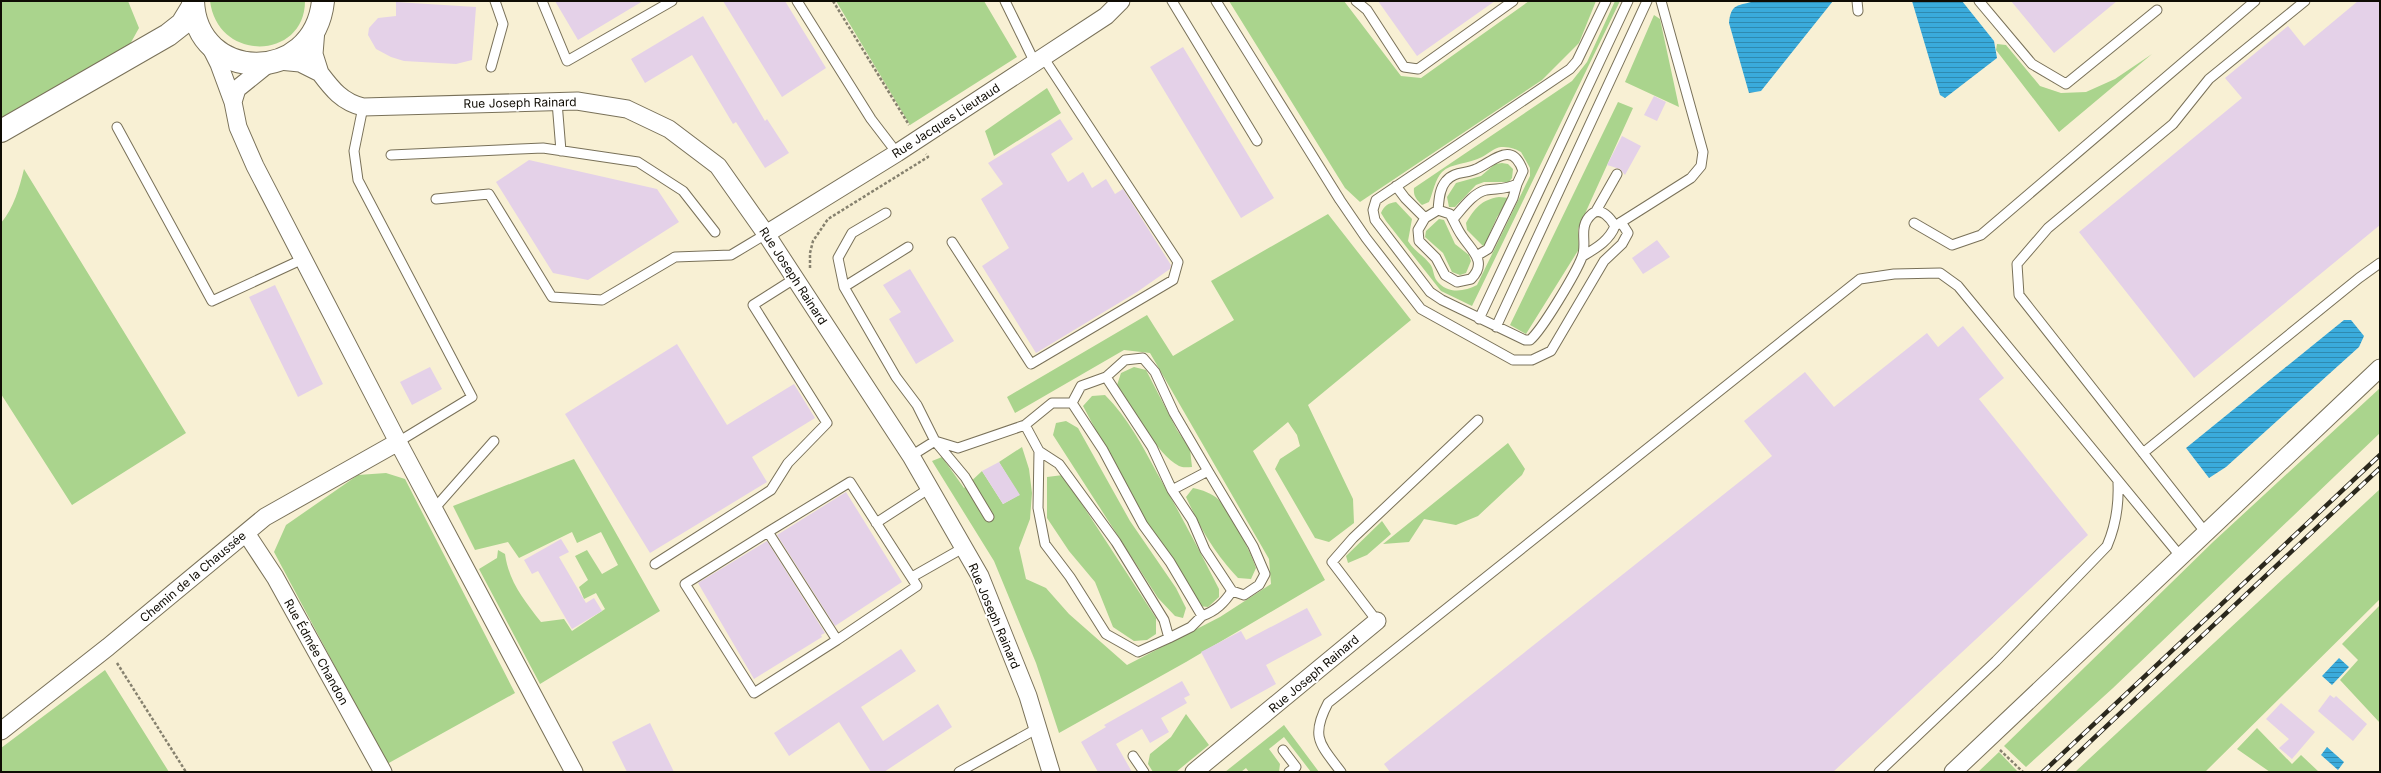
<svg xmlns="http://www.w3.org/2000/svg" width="2381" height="773" viewBox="0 0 2381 773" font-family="Inter,sans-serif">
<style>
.grass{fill:#aad48d}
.water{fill:url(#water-rules)}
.building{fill:#e4d1e8}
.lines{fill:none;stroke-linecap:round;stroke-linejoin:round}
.lane-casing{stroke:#797159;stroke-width:11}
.street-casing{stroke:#797159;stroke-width:19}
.secondary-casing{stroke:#797159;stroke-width:24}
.path{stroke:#86816e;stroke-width:2.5;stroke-dasharray:3 2;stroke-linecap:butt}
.lane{stroke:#fff;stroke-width:9}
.street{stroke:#fff;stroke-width:17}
.secondary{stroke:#fff;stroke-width:22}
.rail-casing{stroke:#2b281d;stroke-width:4.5}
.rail{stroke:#fff;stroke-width:3;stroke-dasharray:9;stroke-linecap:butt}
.labels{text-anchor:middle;stroke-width:4;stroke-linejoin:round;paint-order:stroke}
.street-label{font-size:12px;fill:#0f0c04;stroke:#fff}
</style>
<defs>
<pattern id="water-rules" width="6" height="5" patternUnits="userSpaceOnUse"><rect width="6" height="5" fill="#3aabdc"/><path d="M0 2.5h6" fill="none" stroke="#2f8ab0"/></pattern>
</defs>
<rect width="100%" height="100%" fill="#f8f0d4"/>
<path class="grass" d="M1,1H128L139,28L129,46L1,119Z
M210,1H305C305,60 218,63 210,1Z
M836,1H984L1017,57L910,125Z
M1229,1H1344L1401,76L1421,78L1529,1H1596L1579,43L1542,80L1360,202L1345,188Z
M1615,1H1620L1472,306L1441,291L1386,221L1381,213C1384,206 1388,203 1396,202L1412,219L1408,241C1414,251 1423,255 1430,264C1434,269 1433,276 1437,281C1447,294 1464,292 1477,285L1530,176V168L1521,152C1514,148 1509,147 1501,147C1494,148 1488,154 1482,157C1469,164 1451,163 1442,172C1435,179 1433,193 1429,202L1422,205C1417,200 1413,196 1414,188L1572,81L1587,62Z
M1654,15L1660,19L1679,107L1625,82Z
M1997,44L2006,45L2040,86L2061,93L2086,92L2115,79L2152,54L2059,132L1996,50Z
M1047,88L1061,113L994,156L985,131Z
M1618,102L1633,108L1578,229L1579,249L1526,334L1510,325Z
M1502,163L1508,164L1513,169L1512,178L1509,182H1484L1476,185L1455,207H1449L1447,197L1456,183L1481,176L1495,164Z
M24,169L186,433L72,505L1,394V223C14,207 19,189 24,169Z
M1499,197L1510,198L1497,217L1484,247L1467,230L1466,223C1475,208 1481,200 1499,197Z
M1328,214L1411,320L1308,405L1353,499L1354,523L1329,542L1315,538L1275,469L1280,459L1300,446L1297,435L1288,422L1253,451L1325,580L1186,662L1059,733L1036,663L994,561L932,461L942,457L964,488L982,471L1003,504L1019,495L999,462L1022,447L1029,469L1032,493L1030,519L1019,548L1026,579L1046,588L1069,614L1127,665L1220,617L1271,584L1269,559L1150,353L1124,350L1015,413L1007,397L1147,315L1173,356L1234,320L1211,281Z
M1439,219L1444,220L1455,244L1469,255L1471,261L1466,273L1460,275L1452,272L1443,253L1425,237L1426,231Z
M1134,367L1146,370L1177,430L1190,449L1192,467C1188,467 1183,468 1179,466C1156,454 1133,407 1117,385L1121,373Z
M2380,388V433L2113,688L2026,767L2004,746L2213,542Z
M1105,395C1128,418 1142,445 1157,473C1179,511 1199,550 1219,589V597L1208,607L1198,606L1169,554L1141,515L1083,406L1092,396Z
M1066,421L1078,428L1130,521L1176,588L1186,608L1183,618L1175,616L1158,598L1053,435L1056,423Z
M1508,443L1525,469L1522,475L1478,516L1456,525L1424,519L1409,542L1383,544Z
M574,459L660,611L540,684L479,569L497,558L498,550L505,554C509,582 524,600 541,622L564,619L572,631L605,609L596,593L584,599L579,587L588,580L575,556L587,550L602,574L618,565L601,532L577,543L572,532L519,558L508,542L475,550L453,506Z
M386,473L405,479L515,693L387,764L274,552L286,525L358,475Z
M1063,475L1156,618V634L1147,640L1134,641L1113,627L1095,582L1069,551L1047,518V477Z
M1193,488C1202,490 1212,493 1219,500C1230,511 1251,552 1256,568L1251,579L1238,578C1213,551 1202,531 1186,497Z
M2380,489V599L2205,772H2075Z
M1382,521L1391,534L1367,555L1348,563L1346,556Z
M2380,605V723L2340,680L2358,660L2342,644Z
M105,670L169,772H1V748Z
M1186,714L1209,745L1176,772H1153L1148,764L1150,754L1171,737Z
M1284,725L1319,772H1311L1284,737L1269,749L1280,764L1279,772H1249L1246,768L1241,772H1225Z
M2257,728L2292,764L2301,755L2319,772H2270L2237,749Z
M1999,752L2018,772H1978Z"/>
<path class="water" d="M1755,1H1833L1761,91L1749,93L1729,23C1731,3 1738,6 1755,1Z
M1912,1H1962L1994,41L1997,58L1945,98L1940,95Z
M2344,320H2351L2364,336L2359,347L2226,467L2209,478L2186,448Z
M2339,658L2349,667L2332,685L2322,676Z
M2327,747L2344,762L2338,770L2321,755Z"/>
<path class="building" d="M555,1H643L578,40Z
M723,1H785L826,68L782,97Z
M1378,1H1495L1417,56Z
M2011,1H2117L2054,53Z
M2358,1H2380V225L2194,378L2079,232L2242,98L2225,78L2288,26L2304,46Z
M396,2L476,7L472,60L456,64L404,61L391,57L376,49L368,35L369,28L378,18L396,16Z
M703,16L765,121L767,119L789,153L765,168L736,122L733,124L692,55L645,83L631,59Z
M1183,47L1274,198L1241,218L1150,67Z
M1654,96L1666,102L1657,121L1644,115Z
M1060,119L1073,139L1051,154L1068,182L1083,172L1092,188L1106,179L1115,194L1123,189L1171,265L1170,269L1137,292L1036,353L982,266L1009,248L981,199L1003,184L988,163Z
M1622,136L1641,146L1625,175L1620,169L1607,165Z
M529,160L657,189L679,222L588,280L553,273L496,182Z
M1657,240L1670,257L1643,274L1632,258Z
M910,269L954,341L916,364L889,319L901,312L883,285Z
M275,285L323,384L298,397L249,297Z
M1963,326L2004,378L1979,399L2088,535L1833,772H1390L1384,764L1772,456L1744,421L1805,372L1834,407L1927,333L1938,347Z
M677,344L727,425L794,384L815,418L752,457L767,482L650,553L565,414Z
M430,367L442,389L412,405L400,382Z
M999,462L1020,495L1003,504L982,471Z
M846,492L902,582L835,626L777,535Z
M561,539L569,552L559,557L586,603L594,598L602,611L572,629L538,571L532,574L524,560Z
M767,541L825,633L821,635L822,637L754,679L698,583Z
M1307,608L1322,635L1266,665L1276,684L1231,709L1201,652L1241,631L1246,640Z
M901,649L916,671L861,707L883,741L938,704L952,727L884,772H871L839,722L789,756L774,733Z
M1182,681L1190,695L1184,698L1187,703L1161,718L1169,732L1150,743L1142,729L1116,744L1132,772H1098L1081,742L1106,727L1104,725Z
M2330,695L2334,698L2336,696L2367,724L2353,741L2318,711Z
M2281,703L2315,732L2292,759L2279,748L2289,739L2266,719Z
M650,723L674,772H627L612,742Z"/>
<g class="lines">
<g class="lane-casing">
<path id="lane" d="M542,1L567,61L672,1
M797,1L871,119L897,153
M1005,1L1035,63
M1172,1L1257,141
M1216,1L1340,200L1366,238L1421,309L1513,360H1532L1551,351L1604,261L1622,244L1628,233L1621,222
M1356,1L1367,10L1404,67L1418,69L1513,1
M1606,1L1577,61L1570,69L1376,200L1373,210L1375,220L1430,292L1442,300L1525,340H1530C1542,330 1576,273 1582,257C1588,243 1577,227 1592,214C1601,206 1611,219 1615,226
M1857,1L1858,11
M1979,1L2032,64L2066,84L2157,10
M491,67L503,24L495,1
M557,102L561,151
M363,107L354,151L358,180L472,397L398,442
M117,127L212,301L303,259
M391,155L543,148L638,162L683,191L715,232
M1396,186L1405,198L1425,218L1418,230L1419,241L1436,258L1445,275L1457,282L1471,279C1488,262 1472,251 1462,236C1457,229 1454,221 1450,214L1438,210L1425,218
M436,199L489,194L552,297L602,300L675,257L731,255L766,234
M1438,210C1439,201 1439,189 1446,181C1454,171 1466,174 1476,169C1493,162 1512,139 1523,171L1517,184C1506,190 1497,188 1486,190C1473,193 1462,209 1453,219
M1596,211L1617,174
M886,213L852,233L838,258L844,287L896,377L917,405L935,441L965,477L989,517
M1914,223L1952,245L1981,235L2255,1
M952,242L1031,364L1173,280L1178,262L1043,57
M1478,255L1488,249L1513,198L1517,184
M1583,256C1596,248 1609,241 1615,226L1691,178L1701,166L1703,152L1661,1
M844,287L908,247
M1479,319L1628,1
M1496,327L1647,1
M1106,377L1125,360L1143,358L1155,372L1174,413L1208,471L1172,490
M1072,403L1081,386L1106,377L1152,447L1172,490L1192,520L1205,550L1232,591C1224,603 1216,611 1202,616
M1025,425L1052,403H1072L1103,450L1143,525L1170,562L1202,616L1191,627L1169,638
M2143,453L2359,278L2380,263
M911,456L935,441L958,448L1025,425L1039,451L1038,508L1045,544L1070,577L1106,634L1138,652L1169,638L1164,620L1116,542L1059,464L1039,451
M1208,471L1253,546L1265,574L1259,585L1244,595L1232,591
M850,482L917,586L837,640L768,532Z
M434,509L494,441
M876,523L930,488
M768,532L685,584L754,693L837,640
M2206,533L2019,295L2017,264L2048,228L2173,124L2209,79L2305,1
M655,564L771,490L788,463L827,423L753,305L794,279
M912,577L963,548
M1377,621L1332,562L1353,538L1478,420
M1283,750L1296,767L1289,772
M1133,756L1144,772
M959,772L1038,728
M1341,772C1320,744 1310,737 1328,703L1860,279L1894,274L1940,273L1958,286L2181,557
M1879,772L1996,661L2107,546C2116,525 2119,506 2118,483"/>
</g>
<g class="street-casing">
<path id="street" d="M209,44L219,64L233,102L237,89L268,64
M279,61L300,63L320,73L314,54L316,29
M320,73C332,89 342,102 363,107L577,101L627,109L669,129L718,166L766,234L911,456L980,576L1028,696L1051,772
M233,102L238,127L255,166L398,442L574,772
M766,234L897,153L1106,16L1121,1
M246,533L275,577L383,772
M1,731L108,647L265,517L398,442
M1194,772L1377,621
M1953,772L2380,368"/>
</g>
<g class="secondary-casing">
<path id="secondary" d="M193,1C196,83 314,86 323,1
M1,131L168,35L182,24L193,6"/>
</g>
<path class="path" d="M833,1L909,125
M810,268V253L813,241L828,219L928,157L926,154
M117,663L186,772
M2000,750L2023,772"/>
<use href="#lane" class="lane"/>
<use href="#street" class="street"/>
<use href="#secondary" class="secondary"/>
<g class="rail-casing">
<path id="rail" d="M2043,772L2380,455
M2058,772L2380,468"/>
</g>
<use href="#rail" class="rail"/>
</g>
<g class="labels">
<g class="street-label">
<text transform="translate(520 103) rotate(-1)" y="4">Rue Joseph Rainard</text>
<text transform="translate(946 121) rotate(-33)" y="4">Rue Jacques Lieutaud</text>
<text transform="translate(793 276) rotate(57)" y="4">Rue Joseph Rainard</text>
<text transform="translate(193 577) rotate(-40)" y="4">Chemin de la Chaussée</text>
<text transform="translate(994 616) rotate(67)" y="4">Rue Joseph Rainard</text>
<text transform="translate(316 652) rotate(61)" y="4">Rue Édmée Chandon</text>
<text transform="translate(1314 674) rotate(-40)" y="4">Rue Joseph Rainard</text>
</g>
</g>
<rect width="2381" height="773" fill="none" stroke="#0f0c04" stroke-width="4"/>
</svg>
